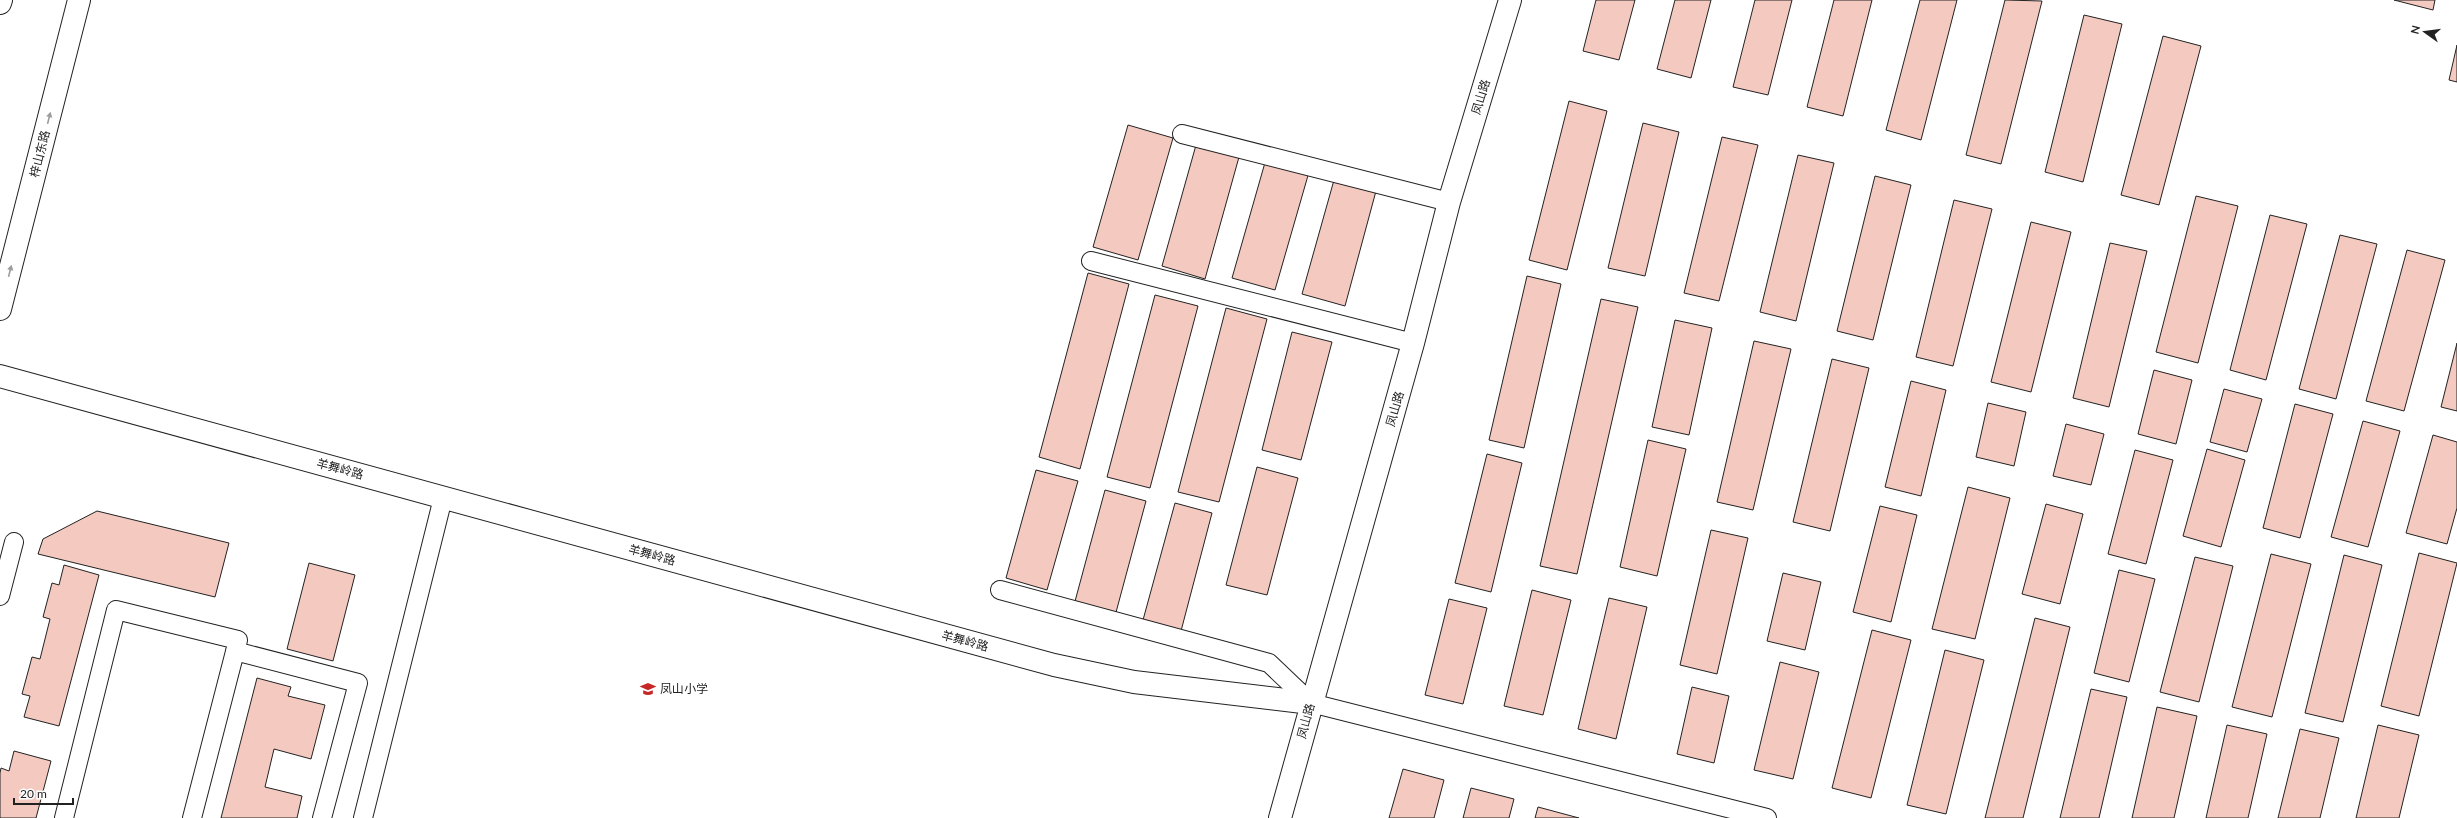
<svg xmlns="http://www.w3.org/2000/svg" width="2457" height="818" viewBox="0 0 2457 818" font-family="Lato,'Noto Sans SC',sans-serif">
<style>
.building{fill:#f3c9c0;stroke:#222}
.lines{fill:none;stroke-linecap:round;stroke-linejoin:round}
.street-casing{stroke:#222;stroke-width:20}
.secondary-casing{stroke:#222;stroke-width:24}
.highway-casing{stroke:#222;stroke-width:24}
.street{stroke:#fff;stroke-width:18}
.secondary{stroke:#fff;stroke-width:22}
.highway{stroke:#fff;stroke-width:22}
.oneway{fill:#9c9c9c}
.labels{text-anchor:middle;stroke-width:3;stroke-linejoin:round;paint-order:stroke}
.street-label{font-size:12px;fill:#222;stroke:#fff}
.poi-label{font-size:12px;fill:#222;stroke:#fff;text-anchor:start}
</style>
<rect width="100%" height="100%" fill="#fff"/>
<path class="building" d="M1596,0H1635L1619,60L1583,51Z
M1675,0H1711L1691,78L1657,69Z
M1755,0H1792L1768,95L1733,87Z
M1834,0H1872L1843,116L1807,107Z
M1920,0H1957L1921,140L1886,130Z
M2005,0L2042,1L2001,164L1966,155Z
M2394,0H2435L2433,10Z
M2084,15L2122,24L2083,182L2045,172Z
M2163,36L2201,46L2159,205L2121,195Z
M2457,45V82L2449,80Z
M1569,101L1607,111L1567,270L1529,260Z
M1643,123L1679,132L1645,276L1608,268Z
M1128,125L1173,138L1138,260L1093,247Z
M1722,137L1758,145L1719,301L1684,293Z
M1196,145L1239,157L1205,279L1162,266Z
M1798,155L1834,163L1796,321L1760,312Z
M1266,159L1309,172L1275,290L1232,278Z
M1875,176L1911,185L1873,340L1837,331Z
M1334,180L1376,191L1345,306L1302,294Z
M2196,196L2238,206L2198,363L2156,352Z
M1954,200L1992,209L1953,366L1916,357Z
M2270,215L2307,224L2266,380L2230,370Z
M2031,222L2071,232L2031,392L1991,382Z
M2340,235L2377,244L2336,399L2299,389Z
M2110,243L2147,251L2109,407L2073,398Z
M2407,250L2445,260L2404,411L2366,401Z
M1088,273L1129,284L1080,469L1039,457Z
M1527,276L1561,284L1524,448L1489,440Z
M1155,295L1198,306L1150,488L1107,477Z
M1601,299L1638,307L1577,574L1540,566Z
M1226,308L1267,319L1219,502L1178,492Z
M1675,320L1712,328L1689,435L1652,427Z
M1292,332L1332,342L1301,460L1262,450Z
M1754,341L1791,349L1753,510L1717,502Z
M2457,343V411L2441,407Z
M1832,359L1869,368L1830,531L1793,522Z
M2154,370L2192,380L2176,444L2138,434Z
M1911,381L1946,390L1921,496L1885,487Z
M2224,389L2262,399L2247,452L2210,442Z
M1988,403L2026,412L2014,466L1976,457Z
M2295,404L2333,414L2300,538L2263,528Z
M2363,421L2400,431L2368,547L2331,537Z
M2066,424L2104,434L2091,485L2053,476Z
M2433,435L2457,442V508L2447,544L2406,533Z
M1648,440L1686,449L1657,576L1620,567Z
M2207,449L2245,460L2221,547L2183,536Z
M2135,450L2173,460L2146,564L2108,554Z
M1487,454L1522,463L1491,592L1455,583Z
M1257,467L1298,478L1267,595L1226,585Z
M1036,470L1078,481L1047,590L1006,578Z
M1968,487L2010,498L1975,639L1932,629Z
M1105,490L1146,501L1115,616L1074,605Z
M1175,503L1212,513L1181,631L1143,620Z
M2046,504L2083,514L2060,604L2022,594Z
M1880,506L1917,515L1891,622L1853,612Z
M97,511L229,543L215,597L38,554L43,539Z
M1711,530L1748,538L1717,674L1680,665Z
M2419,553L2457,563L2419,716L2381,706Z
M2271,554L2311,564L2272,717L2232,707Z
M2344,555L2382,565L2343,722L2305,713Z
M2195,557L2233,566L2199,702L2160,692Z
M309,563L355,575L333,661L287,649Z
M64,565L99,575L59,726L24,717L30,696L22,694L32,657L40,659L50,619L43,617L52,583L59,585Z
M2119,570L2155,579L2129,682L2094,673Z
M1783,573L1821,582L1805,650L1767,641Z
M1532,590L1571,600L1543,715L1504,706Z
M1609,598L1647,607L1616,739L1578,729Z
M1449,599L1487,608L1463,704L1425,695Z
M2035,618L2070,627L2023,818H1985Z
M1872,630L1911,640L1871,798L1832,788Z
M1945,650L1984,660L1946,814L1907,805Z
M1780,662L1819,672L1793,779L1754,770Z
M257,678L291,687L288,696L325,705L311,759L274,749L265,787L302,796L297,818H221Z
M1692,687L1729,696L1714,763L1677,754Z
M2091,689L2127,697L2099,818H2060Z
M2157,707L2197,716L2174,818H2132Z
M2227,725L2267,734L2248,818H2206Z
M2378,725L2419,735L2399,818H2356Z
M2300,729L2339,738L2320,818H2278Z
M14,751L51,761L36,818H0V773L1,768L9,771Z
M1403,769L1444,780L1434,818H1389Z
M1471,788L1514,799L1509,818H1463Z
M1538,807L1579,818H1535Z"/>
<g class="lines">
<g class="street-casing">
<path id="street" d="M1182,134L1449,202
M1091,261L1413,343
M1000,590L1269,663L1311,703L1767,818
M0,596L14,542
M235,651L358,683L322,818
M64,818L116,610L238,640L192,818
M363,818L443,498"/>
</g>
<g class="secondary-casing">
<path id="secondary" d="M0,376L1054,665L1134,682L1311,703
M1280,818L1413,343L1449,202L1510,0"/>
</g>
<g class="highway-casing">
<path id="highway" d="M0,3L1,0
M0,309L79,0"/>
</g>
<use href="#street" class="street"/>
<use href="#secondary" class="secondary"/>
<use href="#highway" class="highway"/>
</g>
<defs><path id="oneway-solid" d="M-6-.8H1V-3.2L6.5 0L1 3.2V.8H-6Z"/></defs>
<g class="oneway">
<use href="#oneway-solid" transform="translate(49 118) rotate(-76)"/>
<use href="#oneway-solid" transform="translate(10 271) rotate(-76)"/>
</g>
<defs>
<g id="school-bare" transform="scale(1.2)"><path d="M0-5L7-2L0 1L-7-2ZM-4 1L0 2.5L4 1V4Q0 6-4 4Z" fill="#c62828" stroke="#fff" stroke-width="2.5" paint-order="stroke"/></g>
</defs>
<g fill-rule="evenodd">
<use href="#school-bare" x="648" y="689"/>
</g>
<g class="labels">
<g class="street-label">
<text transform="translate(1481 97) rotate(-73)" y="4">凤山路</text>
<text transform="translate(40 154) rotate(-76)" y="4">梓山东路</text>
<text transform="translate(1395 409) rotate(-74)" y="4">凤山路</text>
<text transform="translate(340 469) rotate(15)" y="4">羊舞岭路</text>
<text transform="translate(652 555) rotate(15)" y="4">羊舞岭路</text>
<text transform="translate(965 641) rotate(15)" y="4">羊舞岭路</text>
<text transform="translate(1306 721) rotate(-75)" y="4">凤山路</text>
</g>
<g class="poi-label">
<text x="660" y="693">凤山小学</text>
</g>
</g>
<g transform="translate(2425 32) rotate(284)" stroke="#ffffff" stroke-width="3" paint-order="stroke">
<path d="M0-3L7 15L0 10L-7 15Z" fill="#222222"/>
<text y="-6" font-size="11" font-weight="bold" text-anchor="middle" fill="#222222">N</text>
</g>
<path d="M14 798v6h59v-6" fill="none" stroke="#222222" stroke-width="2"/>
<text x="20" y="798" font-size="12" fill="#222222" stroke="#ffffff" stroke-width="3" paint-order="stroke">20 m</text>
</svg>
